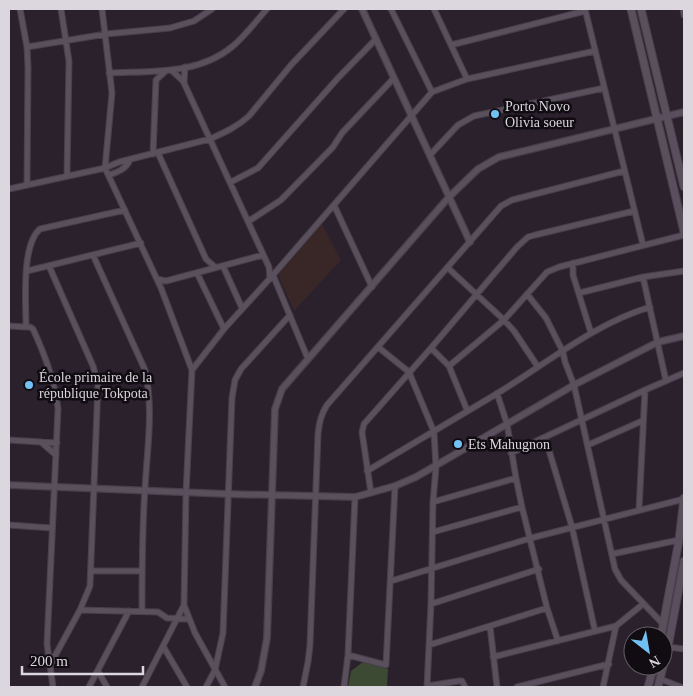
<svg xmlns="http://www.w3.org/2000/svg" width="693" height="696" viewBox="0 0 693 696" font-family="Georgia,serif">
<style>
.commercial{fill:#392627}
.green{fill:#3c4a34}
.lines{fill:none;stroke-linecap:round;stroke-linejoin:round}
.minor-casing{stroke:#473f49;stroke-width:7}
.tertiary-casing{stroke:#473f49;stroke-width:8}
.secondary-casing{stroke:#473f49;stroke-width:9}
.minor{stroke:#5a4f5d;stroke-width:5}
.tertiary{stroke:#5a4f5d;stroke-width:5.5}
.secondary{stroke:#5a4f5d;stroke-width:7}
.poi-dot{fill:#72c1f5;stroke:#100c11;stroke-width:2}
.labels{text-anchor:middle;stroke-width:5;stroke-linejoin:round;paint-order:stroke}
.poi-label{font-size:14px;fill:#dcd6de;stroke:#100c11;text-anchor:start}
</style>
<rect width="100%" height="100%" fill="#2a212d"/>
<path class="commercial" d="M322,224L341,260L294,311L278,275Z"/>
<path class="green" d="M363,662L388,669L387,687H348L351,671Z"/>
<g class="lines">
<g class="minor-casing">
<path id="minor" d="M20,9L27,47L28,67L27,184
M61,9L69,61L67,175
M102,9L112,93L105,168L161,288L192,370
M391,9L432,92
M434,9L467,79
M585,9L643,245
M683,9L684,15
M451,45L585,11
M27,47L106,34L170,28L194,21L212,9
M185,67L184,83L269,267L270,279
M171,70L184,82
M109,73C151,71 199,75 233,46C246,35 256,21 267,9
M158,153L206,259L215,267
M153,154L156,80L166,71
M430,155L458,125L474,116L604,88
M109,175C118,172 126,169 130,160
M231,182L258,168L338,78L376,39
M9,189L105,168L119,162L210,139C223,133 237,127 249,116L291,65L344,9
M334,205L372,287
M249,221L281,200L333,147L342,133L394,78
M93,255L145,370C154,409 147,449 145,489C142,529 142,570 142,611
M573,263V275L591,333
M49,266L93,366L98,384L90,586L80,610L50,665
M223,266L242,308
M448,268L504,320L514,331L538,367
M27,271L141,243
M197,273L224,329
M273,275L308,359
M643,277L666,381
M157,279L166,281L263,255
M579,293L643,277L684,271
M527,294L546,318L563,352L565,362L574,385L615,569L621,580L664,625
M9,326L26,327
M378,347L409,372L434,432L436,467L433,502L431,604L427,687
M431,348L449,366L467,410
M449,366L504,320L547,272L559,267L684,235
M497,393L507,424L516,478L522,507L547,608L558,641
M545,437L572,527L595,631
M9,440L57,443
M41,442L56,455
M588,445L642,421
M511,453L645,390L684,373
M367,471C411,445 454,419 498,393C547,363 594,324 650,307
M371,493L362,432L364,424L431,348L517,247L528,237L535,235L634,211
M433,502L516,478
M639,510L645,390
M9,525L52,528
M433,532L522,507
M612,554L679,540
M92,571H142
M391,581L531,538L684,499
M431,604L539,569
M80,610L158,612L167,618L189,619
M490,626L497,687
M429,645L547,608
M163,646L187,687
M668,647L684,649
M348,655L386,665L395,486
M493,657L616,626L643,604
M98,671L107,687
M660,679L681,687
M427,686L459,681H462L465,687
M53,687L47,644L58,409C55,381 45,355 33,329L30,327H26C26,303 21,245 40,229L125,210
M89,687L129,611
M142,687L184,605
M206,687L215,670L223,633L232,398L235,380L241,369L290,315
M225,687L195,633L184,605L186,493L192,370L224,329L273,275L432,92L467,79L595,51
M303,687L308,662L310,645L318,434C319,422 321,414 327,405L501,206L512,200L624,171
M344,687L348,655L355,497
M517,687L609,664
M603,687L616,626"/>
</g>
<g class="tertiary-casing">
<path id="tertiary" d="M362,9L470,242
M9,485L228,494L355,497L395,486L416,477L574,385L658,342L684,336
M255,687L261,671L267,638L275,409L282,389L449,197L478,169L499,157L684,112"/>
</g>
<g class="secondary-casing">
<path id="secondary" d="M631,9L684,232
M641,9L684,187
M661,636L679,540L684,498
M648,687L654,666
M658,687L668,647L684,561"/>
</g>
<use href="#minor" class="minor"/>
<use href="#tertiary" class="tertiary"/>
<use href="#secondary" class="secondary"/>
</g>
<g class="poi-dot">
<circle cx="495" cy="114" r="5"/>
<circle cx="29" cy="385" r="5"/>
<circle cx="458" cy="444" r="5"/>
</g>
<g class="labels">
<g class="poi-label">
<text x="505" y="111">Porto Novo<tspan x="505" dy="16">Olivia soeur</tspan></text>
<text x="39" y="382">École primaire de la<tspan x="39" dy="16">république Tokpota</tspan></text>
<text x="468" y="449">Ets Mahugnon</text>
</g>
</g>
<rect width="693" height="696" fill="none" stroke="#dcd6de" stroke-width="20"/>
<g transform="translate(648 651) rotate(149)"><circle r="24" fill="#100c11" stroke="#625d63"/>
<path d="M0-4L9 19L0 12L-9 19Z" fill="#72c1f5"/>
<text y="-8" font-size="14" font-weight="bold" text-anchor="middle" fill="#dcd6de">N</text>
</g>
<path d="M22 666v8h121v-8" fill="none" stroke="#dcd6de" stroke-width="2.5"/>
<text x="30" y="666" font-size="15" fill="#dcd6de" stroke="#100c11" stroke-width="4" paint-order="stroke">200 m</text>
</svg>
